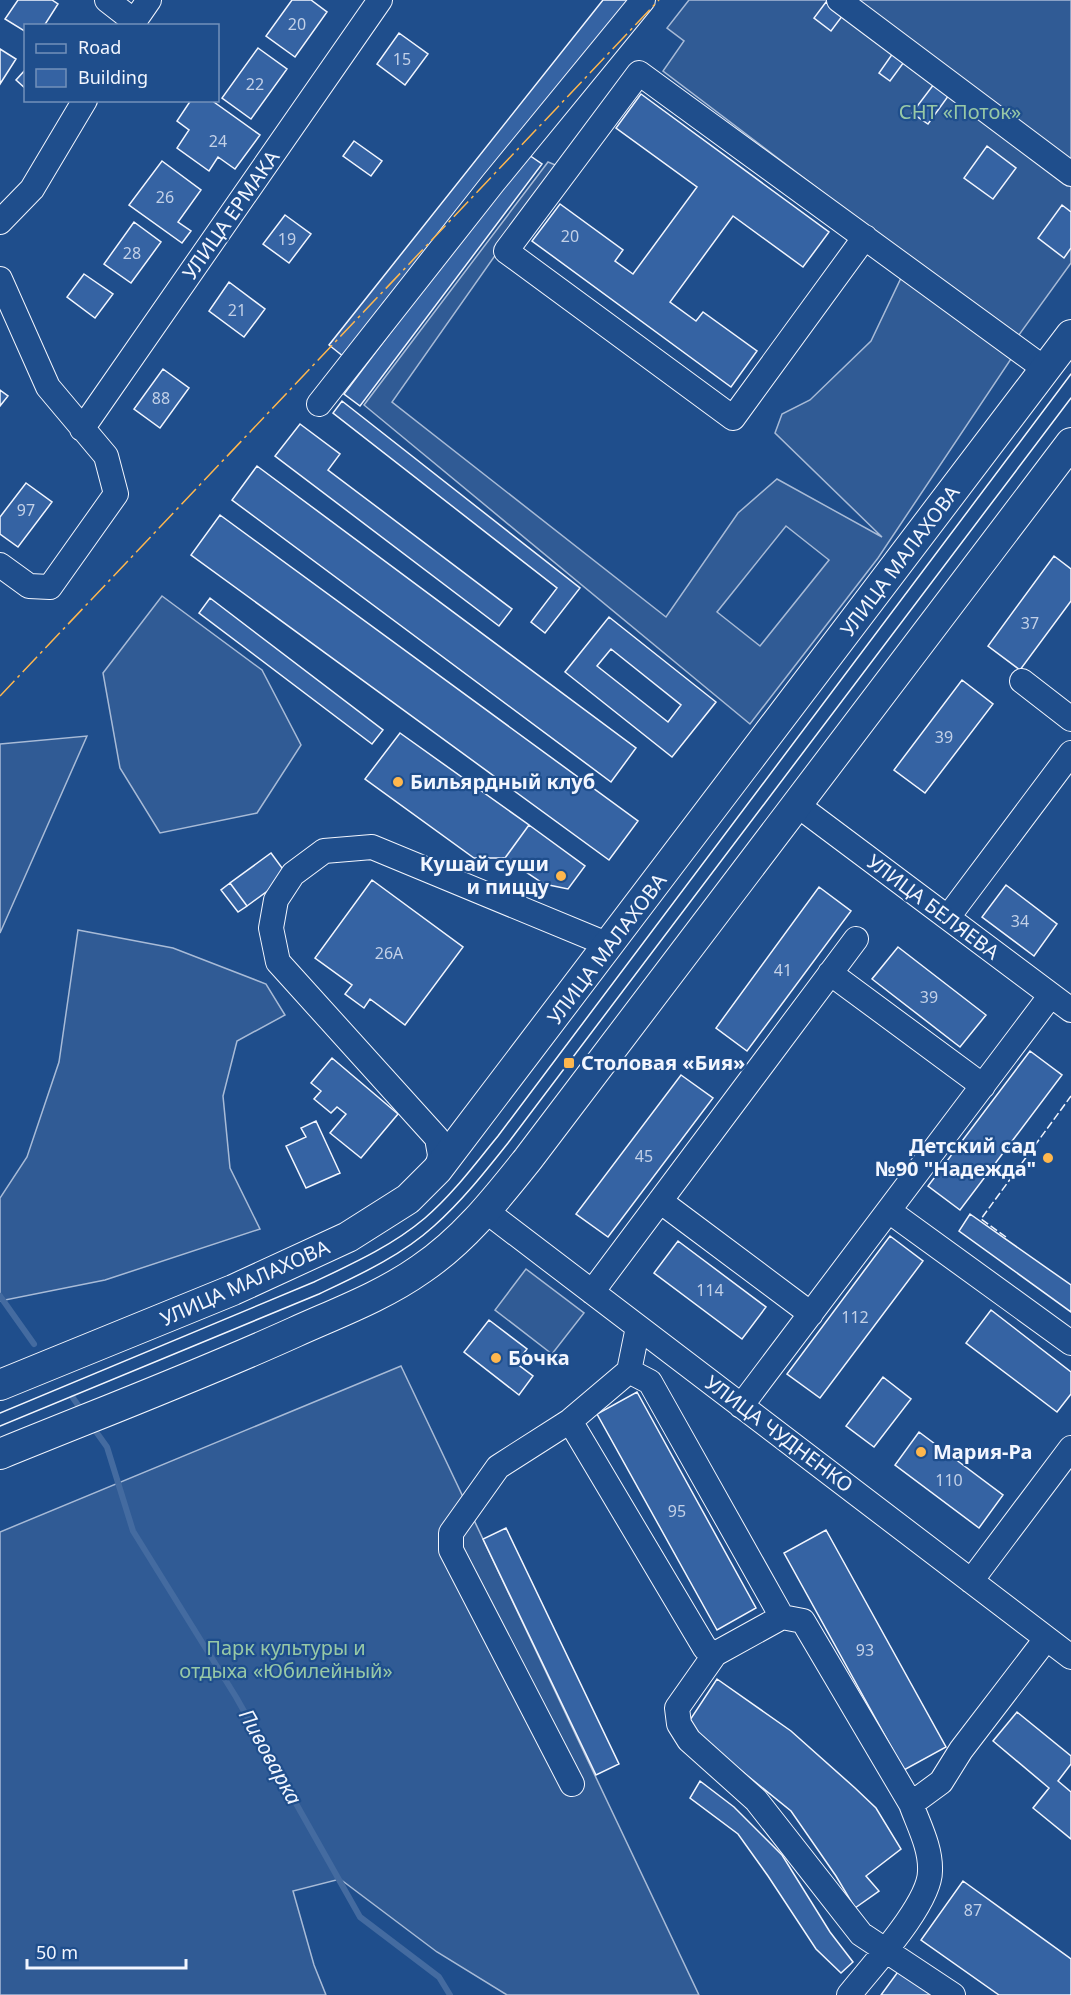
<svg xmlns="http://www.w3.org/2000/svg" width="1071" height="1995" viewBox="0 0 1071 1995" font-family="'Noto Sans',sans-serif">
<style>
.built{fill:#305b95;stroke:#a8bbd7;stroke-width:1.5;fill-rule:evenodd}
.lines{fill:none;stroke-linecap:round;stroke-linejoin:round}
.stream{stroke:#446ba0;stroke-width:6}
.building{fill:#3563a3;stroke:#f2f6ff;stroke-width:1.5;fill-rule:evenodd}
.minor-casing{stroke:#f2f6ff;stroke-width:26}
.major-casing{stroke:#f2f6ff;stroke-width:32}
.minor{stroke:#1f4e8c;stroke-width:24}
.major{stroke:#1f4e8c;stroke-width:30}
.tram{stroke:#f2f6ff;stroke-width:1.5}
.fence{stroke:#f2f6ff;stroke-width:1.5;stroke-dasharray:8 3;stroke-linecap:butt}
.power{stroke:#ffb74d;stroke-width:1.5;stroke-dasharray:21 4.5 3 4.5;stroke-linecap:butt}
.poi-dot{fill:#ffb74d;stroke:#1f4e8c;stroke-width:2}
.labels{text-anchor:middle;stroke-width:4.5;stroke-linejoin:round;paint-order:stroke}
.number-label{font-size:16px;fill:#c3d1e8}
.park-label{font-size:20px;fill:#97c8a6;stroke:#1f4e8c}
.street-label{font-size:20px;fill:#f2f6ff;stroke:#1f4e8c}
.poi-label{font-size:20px;font-weight:bold;fill:#f2f6ff;stroke:#1f4e8c;text-anchor:start}
.water-label{font-size:21px;font-style:italic;fill:#f2f6ff;stroke:#1f4e8c}
</style>
<rect width="100%" height="100%" fill="#1f4e8c"/>
<path class="built" d="M689,0H1071V263L1016,339L663,71L684,41L667,28Z
M548,162L558,166L392,402L666,617L738,513L777,479L882,537L775,433L782,414L810,400L871,341L902,276L1013,356L878,558L750,724L364,405ZM786,526L829,560L760,646L717,612Z
M162,596L262,670L301,745L257,813L160,833L120,768L103,673Z
M87,736L0,933V744Z
M78,930L173,948L266,984L285,1015L237,1041L223,1096L230,1168L260,1229L105,1280L0,1301V1198L27,1157L59,1062Z
M526,1269L584,1313L552,1354L495,1310Z
M401,1366L699,1995H507L437,1952L340,1879L293,1891L314,1965L326,1995H0V1532Z"/>
<g class="lines">
<path class="stream" d="M0,1296L34,1344
M73,1398L83,1412
M92,1426L107,1447L133,1531L236,1697L360,1917L439,1977L450,1995"/>
</g>
<path class="building" d="M18,0H52L58,4L44,26H26V32L5,19Z
M292,0H311L327,12L295,57L266,36Z
M603,0H629L344,357L329,345Z
M826,2L843,15L831,31L814,18Z
M399,33L428,54L405,85L377,64Z
M258,48L287,69L251,119L222,98Z
M0,49L16,59L0,84Z
M893,53L904,62L890,81L879,73Z
M26,69V89L16,80Z
M934,84L949,95L928,124L912,113Z
M641,94L829,232L803,267L733,216L670,302L696,321L703,312L757,351L731,387L532,241L560,204L623,250L615,261L633,274L697,187L616,128Z
M191,100H211L260,135L235,169L218,157L209,171L177,148L189,130L177,121Z
M354,141L382,161L371,176L343,156Z
M987,146L1016,168L993,199L964,178Z
M526,153L542,164L360,406L344,394Z
M162,161L201,190L178,222L191,231L182,243L129,205Z
M1062,205L1071,212V248L1064,258L1038,238Z
M285,215L311,234L289,263L263,244Z
M134,222L161,242L131,283L104,264Z
M84,274L113,294L95,318L67,297Z
M229,282L265,309L244,337L209,311Z
M163,369L189,388L160,428L134,409Z
M0,390L8,396L0,406Z
M342,401L580,588L545,633L531,622L557,588L333,413Z
M300,424L340,454L328,470L512,609L499,626L275,456Z
M257,466L636,748L611,782L232,500Z
M26,483L52,502L18,547L0,534V517Z
M220,515L638,821L609,860L191,555Z
M1054,556L1071,569V601L1020,670L988,646Z
M210,598L383,730L372,744L199,613Z
M609,617L716,702L672,757L565,672ZM611,649L681,705L668,722L597,666Z
M962,680L993,704L925,793L894,770Z
M400,733L529,825L505,858H474L365,779Z
M529,825L585,866L568,889L544,884L505,858Z
M271,853L288,876L247,906L230,883Z
M372,880L463,947L405,1025L370,999L364,1008L345,994L352,985L315,958Z
M230,883L247,906L238,912L221,890Z
M1006,885L1057,924L1034,956L982,917Z
M819,887L851,911L747,1051L716,1028Z
M898,947L986,1015L960,1047L872,979Z
M1030,1051L1062,1075L960,1210L928,1186Z
M332,1058L398,1114L361,1158L330,1133L346,1114L337,1107L331,1113L314,1099L321,1091L311,1083Z
M681,1075L713,1098L608,1237L576,1214Z
M316,1121L340,1173L306,1188L286,1146L306,1137L301,1128Z
M970,1214L1071,1285V1312L959,1231Z
M890,1236L923,1261L820,1398L787,1374Z
M678,1241L766,1307L742,1339L654,1273Z
M991,1310L1071,1372V1394L1057,1412L966,1343Z
M489,1320L527,1349L516,1363L533,1376L519,1395L464,1352Z
M883,1377L911,1399L874,1447L846,1426Z
M637,1392L756,1608L717,1630L597,1414Z
M919,1432L1003,1495L979,1528L895,1465Z
M506,1528L619,1764L596,1775L483,1539Z
M826,1530L946,1747L904,1770L784,1553Z
M717,1679L791,1731L855,1788L876,1808L901,1849L866,1876L879,1891L855,1908L836,1876L791,1811L686,1726Z
M1017,1712L1071,1756V1764L1058,1781L1071,1792V1839L1033,1808L1049,1788L993,1741Z
M700,1781L734,1807L782,1855L830,1932L853,1962L841,1973L816,1949L768,1876L738,1834L690,1798Z
M963,1881L1071,1959V1995H999L921,1940Z
M900,1969L935,1995H881Z"/>
<g class="lines">
<g class="minor-casing">
<path id="minor" d="M107,0L134,21
M839,0L1071,174
M131,26L149,0
M0,222L32,189L85,100
M865,237L733,418L506,251L639,73L1045,369
M0,279L48,387L106,456L116,494L50,587L29,586L0,565
M319,404L493,183L643,0
M82,429L380,0
M1022,681L1071,719
M796,804L1071,1010
M948,917L1071,753
M830,973L983,1086
M437,1170L440,1155L437,1138L278,962L271,928L276,900L293,874L324,851L372,847L609,945
M660,1201L811,1314
M486,1211L1071,1657
M889,1211L1071,1343
M592,1292L856,939
M629,1371L650,1382L782,1617
M741,1406L1051,995
M570,1421L705,1648L715,1654L782,1617L803,1621L911,1804
M971,1581L1071,1448
M715,1654L677,1708L679,1724L689,1740L756,1800L861,1934L953,1995
M572,1784L451,1550V1533L498,1467L570,1421L629,1371L638,1327
M849,1995C871,1967 930,1904 930,1871C931,1848 919,1826 911,1804L941,1782L961,1750L1046,1639"/>
</g>
<g class="major-casing">
<path id="major" d="M0,1385L233,1290L348,1237L408,1199L437,1170L1071,335
M0,1454C98,1414 198,1376 295,1332C337,1313 383,1296 421,1269C464,1240 496,1199 528,1159L1071,443"/>
</g>
<use href="#minor" class="minor"/>
<use href="#major" class="major"/>
<path class="tram" d="M0,1413L314,1282C352,1264 392,1246 425,1218C453,1194 475,1164 498,1136L1071,374
M0,1426L319,1294C359,1275 401,1256 434,1226C462,1201 485,1172 508,1143L1071,398"/>
<path class="fence" d="M1006,1237L981,1219L1071,1096"/>
<path class="power" d="M0,696L659,0"/>
</g>
<g class="poi-dot">
<circle cx="398" cy="782" r="6"/>
<circle cx="561" cy="876" r="6"/>
<rect x="563" y="1057" width="12" height="12" rx="3"/>
<circle cx="1048" cy="1158" r="6"/>
<circle cx="496" cy="1358" r="6"/>
<circle cx="921" cy="1452" r="6"/>
</g>
<g class="labels">
<g class="number-label">
<text x="297" y="30">20</text>
<text x="402" y="65">15</text>
<text x="255" y="90">22</text>
<text x="218" y="147">24</text>
<text x="165" y="203">26</text>
<text x="570" y="242">20</text>
<text x="287" y="245">19</text>
<text x="132" y="259">28</text>
<text x="237" y="316">21</text>
<text x="161" y="404">88</text>
<text x="26" y="516">97</text>
<text x="1030" y="629">37</text>
<text x="944" y="743">39</text>
<text x="1020" y="927">34</text>
<text x="389" y="959">26А</text>
<text x="783" y="976">41</text>
<text x="929" y="1003">39</text>
<text x="644" y="1162">45</text>
<text x="710" y="1296">114</text>
<text x="855" y="1323">112</text>
<text x="949" y="1486">110</text>
<text x="677" y="1517">95</text>
<text x="865" y="1656">93</text>
<text x="973" y="1916">87</text>
</g>
<g class="park-label">
<text x="960" y="119">СНТ «Поток»</text>
<text x="286" y="1655">Парк культуры и<tspan x="286" dy="23">отдыха «Юбилейный»</tspan></text>
</g>
<g class="street-label">
<text transform="translate(231 215) rotate(-55)" y="7">УЛИЦА ЕРМАКА</text>
<text transform="translate(900 561) rotate(-53)" y="7">УЛИЦА МАЛАХОВА</text>
<text transform="translate(933 907) rotate(37)" y="7">УЛИЦА БЕЛЯЕВА</text>
<text transform="translate(607 949) rotate(-53)" y="7">УЛИЦА МАЛАХОВА</text>
<text transform="translate(245 1283) rotate(-24)" y="7">УЛИЦА МАЛАХОВА</text>
<text transform="translate(779 1434) rotate(37)" y="7">УЛИЦА ЧУДНЕНКО</text>
</g>
<g class="poi-label">
<text x="410" y="789">Бильярдный клуб</text>
<text x="549" y="871" text-anchor="end">Кушай суши<tspan x="549" dy="23">и пиццу</tspan></text>
<text x="581" y="1070">Столовая «Бия»</text>
<text x="1036" y="1153" text-anchor="end">Детский сад<tspan x="1036" dy="23">№90 "Надежда"</tspan></text>
<text x="508" y="1365">Бочка</text>
<text x="933" y="1459">Мария-Ра</text>
</g>
<g class="water-label">
<text transform="translate(270 1757) rotate(61)" y="7">Пивоварка</text>
</g>
</g>
<rect x="24" y="24" width="195" height="78" fill="#1f4e8c" stroke="#7391ba" stroke-width="1.5"/>
<rect x="36" y="44" width="30" height="9" fill="#1f4e8c" stroke="#7391ba" stroke-width="1.5"/>
<text x="78" y="54" font-size="18" fill="#f2f6ff">Road</text>
<rect x="36" y="69" width="30" height="18" fill="#3563a3" stroke="#7391ba" stroke-width="1.5"/>
<text x="78" y="84" font-size="18" fill="#f2f6ff">Building</text>
<path d="M27 1959v9h159v-9" fill="none" stroke="#f2f6ff" stroke-width="3"/>
<text x="36" y="1959" font-size="18" fill="#f2f6ff" stroke="#1f4e8c" stroke-width="4.5" paint-order="stroke">50 m</text>
</svg>
